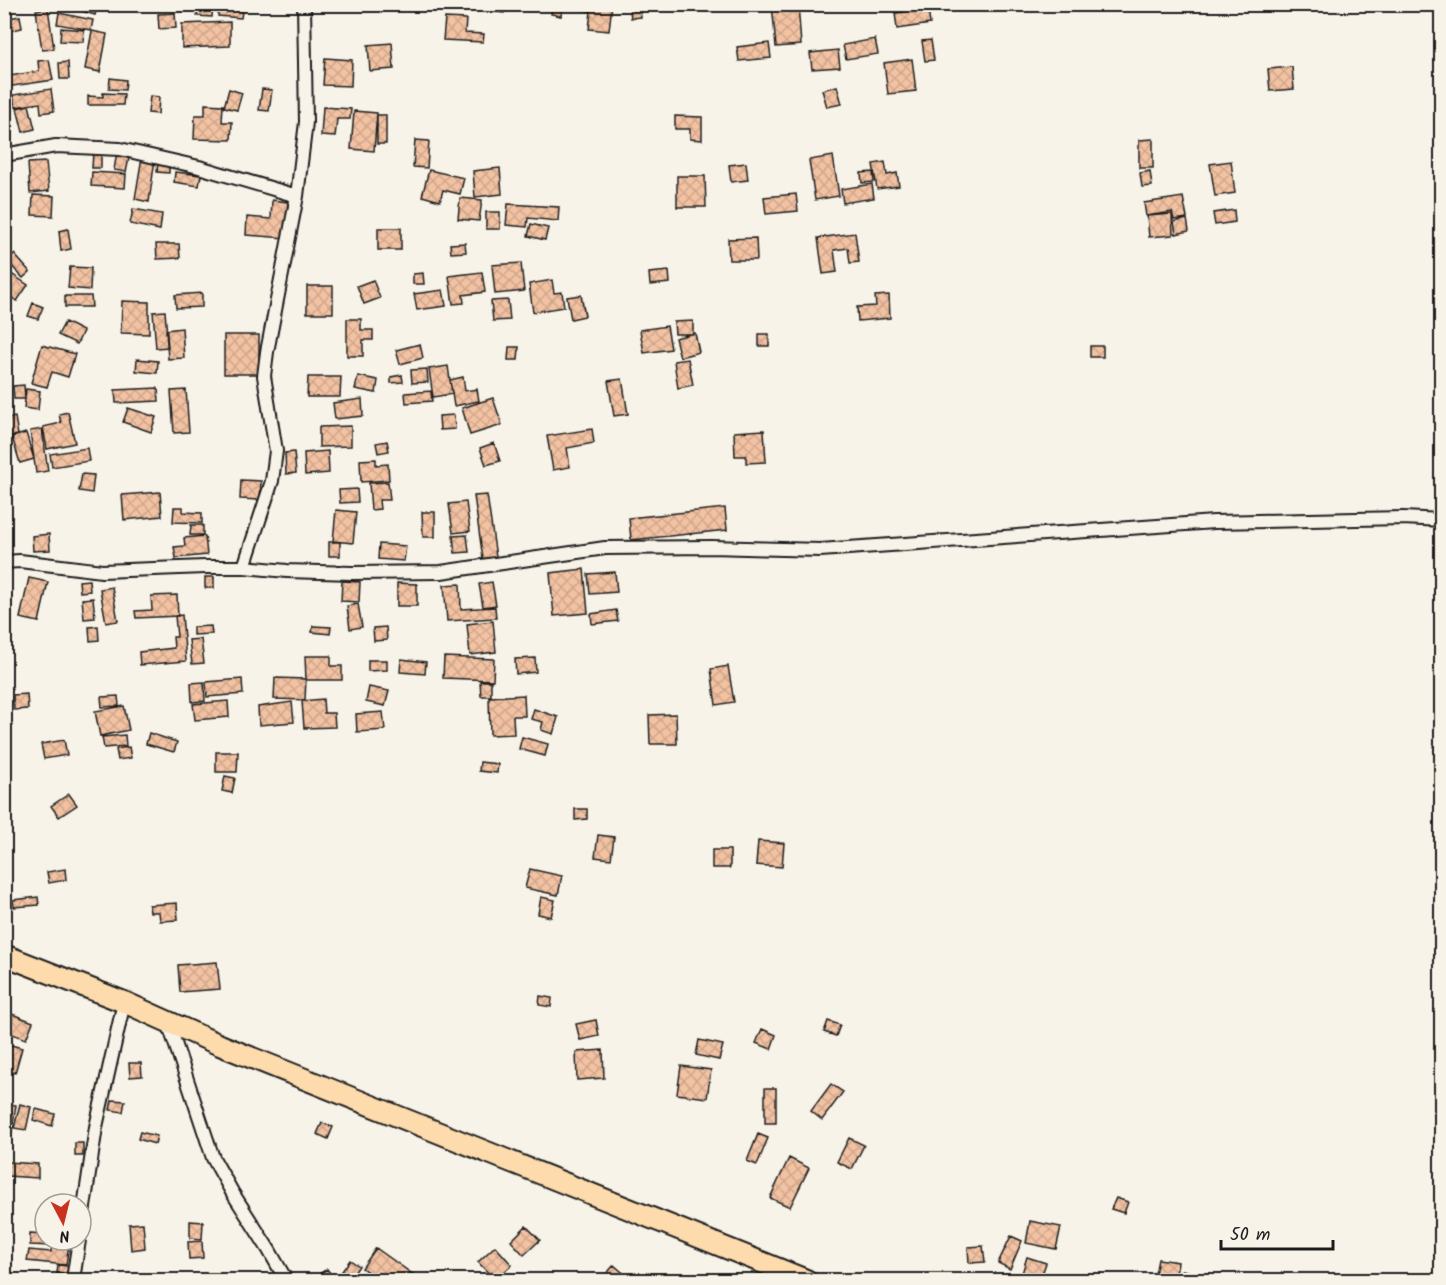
<svg xmlns="http://www.w3.org/2000/svg" width="1446" height="1285" viewBox="0 0 1446 1285" font-family="Kalam,sans-serif">
<style>
.building{fill:url(#building-cross-hatch);stroke:#1c1c1c;stroke-width:1.5}
.lines{fill:none;stroke-linecap:round;stroke-linejoin:round}
.minor-casing{stroke:#1c1c1c;stroke-width:16}
.primary-casing{stroke:#1c1c1c;stroke-width:24}
.minor{stroke:#f7f3e8;stroke-width:12}
.primary{stroke:#fedbac;stroke-width:20}
</style>
<defs>
<pattern id="building-cross-hatch" width="8" height="8" patternUnits="userSpaceOnUse" patternTransform="scale(1.5)"><rect width="8" height="8" fill="#f2c2a2"/><path d="M0 0l8 8M0 8l8-8" fill="none" stroke="#cfa68b"/></pattern>
</defs>
<rect width="100%" height="100%" fill="#f7f3e8"/>
<filter id="ink" filterUnits="userSpaceOnUse"><feTurbulence type="fractalNoise" baseFrequency=".0167" numOctaves="2"/><feDisplacementMap in="SourceGraphic" scale="12" xChannelSelector="R" yChannelSelector="G"/><feConvolveMatrix kernelMatrix="1 2 1 2 8 2 1 2 1" color-interpolation-filters="sRGB"/></filter>
<g filter="url(#ink)">
<path class="building" d="M69,4H98L95,15L68,7Z
M198,4H213L212,17L197,16Z
M219,4L243,5L241,18L218,16Z
M491,4H506L504,13L490,11Z
M552,4H562L561,16L551,14Z
M583,4H612L609,31L589,29L591,11L583,10Z
M629,4H639L641,17L631,18Z
M772,4H798L801,45L776,47Z
M48,8L54,49L42,50L36,10Z
M928,9L930,24L897,29L895,13Z
M59,13L93,20L91,30L57,24Z
M175,13L176,28L159,29L158,14Z
M20,16L22,28L4,32V19Z
M445,18L466,19L465,33L484,34L483,42L443,40Z
M230,22V46L182,48V24Z
M61,28L84,30L83,42L60,41Z
M92,31L107,34L100,72L85,69Z
M875,39L878,54L846,59L843,45Z
M931,40L934,60L925,61L922,41Z
M392,43L394,69L370,71L368,45Z
M769,43L771,58L739,61L737,47Z
M838,50L840,67L812,69L810,53Z
M325,58L352,60L351,86L323,85Z
M912,59L916,91L888,94L884,63Z
M49,60L53,80L6,87L4,77L39,71L38,61Z
M68,62L69,79H60L59,63Z
M1292,67L1294,89L1270,91L1268,69Z
M110,78L126,80L125,90L109,89Z
M837,86L842,104L827,107L822,90Z
M51,89L54,111L41,113L40,103L15,107L13,95Z
M229,89L242,93L237,110L224,107Z
M262,89L272,90L269,111L259,110Z
M103,93L124,94L123,105H88V96L103,97Z
M150,96L159,97L158,114L148,113Z
M205,104L223,105L222,122H232L231,140L194,139L195,115H205Z
M29,105L35,129L23,132L17,108Z
M323,107L351,109L350,119H337L335,137L321,136Z
M354,111L377,113L374,151L351,149Z
M377,115H386V144H377Z
M675,116L702,117V140L690,139V129H675Z
M1153,139V168H1139V140Z
M415,140L429,141L427,168L413,167Z
M93,152H101V168H92Z
M117,152L130,154L126,172L114,170Z
M833,156L839,196L815,200L809,160Z
M142,157L155,159L149,202L135,199Z
M1231,161L1235,193L1215,196L1210,164Z
M46,162L49,191L30,193L28,163Z
M158,162H169V173L157,172Z
M885,162L887,175L897,173L899,186L877,189L873,164Z
M746,163L748,180L731,182L729,165Z
M500,168L502,194L475,197L473,171Z
M429,170L464,178L460,194L443,190L440,201L422,196Z
M1150,171L1152,186L1142,187L1140,173Z
M92,172L126,174L125,188L91,186Z
M175,172L201,175L199,186L174,182Z
M873,172L874,182L862,183L861,173Z
M677,176H705L706,207H677Z
M872,184L874,198L843,203L841,189Z
M796,194L798,211L766,214L764,197Z
M33,195L54,196L53,216L32,215Z
M1183,197L1187,218L1174,220L1172,212L1146,216L1144,203Z
M460,198L482,200L479,221L458,219Z
M272,200L288,202L285,238L246,235L247,217L271,219Z
M508,204L559,207L558,221L528,218L527,227L506,225Z
M133,209L162,214L160,230L130,224Z
M1234,210L1235,222L1215,225L1213,213Z
M486,212H500V229H486Z
M1172,214L1173,235L1149,237L1147,216Z
M1187,219L1189,231L1176,234L1174,222Z
M531,224L548,228L545,240L528,236Z
M378,228H401V250H378Z
M68,229L71,249L61,251L59,231Z
M855,233L859,262L850,263L848,248L834,250L837,272L823,274L818,238Z
M756,238L757,260H729L728,239Z
M465,243L466,252L451,253L450,244Z
M156,244H179L180,258L157,259Z
M14,254L30,272L23,278L6,260Z
M521,263L524,291L495,294L492,265Z
M70,267L91,268L90,290L68,288Z
M4,269L28,285L17,301L4,293Z
M669,271L670,283L650,285L649,273Z
M482,272L485,292L463,295L464,303L453,304L449,276Z
M423,273L424,284H413V274Z
M373,280L380,298L364,304L357,286Z
M552,280L554,293L562,292L564,307L533,312L529,284Z
M307,286H333V313H307Z
M443,290L446,306L417,310L414,294Z
M202,293V307L176,308L175,295Z
M581,295L585,316L571,319L567,297Z
M889,295L890,318L858,321L857,307L876,306L875,296Z
M65,296H91L92,307H65Z
M508,300L510,320L493,321L491,301Z
M122,301L149,302V334L121,333Z
M33,303L43,307L38,319L28,316Z
M165,311L168,347L156,348L153,312Z
M347,319H361V330H373V340H363V356H347Z
M693,321V334H675L674,322Z
M65,322L83,331L77,344L58,335Z
M667,326L671,349L644,353L640,330Z
M182,328L184,358L168,359L166,330Z
M695,333L699,352L680,357L675,338Z
M759,334H769V346H759Z
M224,335H259V374H224Z
M420,344L423,358L400,364L396,350Z
M42,345L75,354L68,377L52,372L47,387L31,383Z
M1090,346H1103V357H1090Z
M509,347H519L518,360H508Z
M137,359L158,361L157,373L136,371Z
M688,359L693,385L678,388L674,361Z
M448,366L452,394L433,397L429,369Z
M427,369L428,382L412,383L411,370Z
M402,375L403,382L391,383V377Z
M358,376L378,380L376,393L355,389Z
M308,377H341L340,397H307Z
M463,377L465,391L477,389L479,401L454,406L450,380Z
M622,379L628,414L614,416L608,381Z
M24,385L25,399H14L13,386Z
M158,388L159,401L116,403L115,390Z
M26,389L40,391L38,410L24,408Z
M186,390L189,432L174,433L171,391Z
M431,391L432,401L406,403L405,393Z
M493,398L502,425L470,435L462,408Z
M362,399L363,416L335,419L333,403Z
M128,408L156,417L151,432L123,422Z
M68,412L75,443L47,449L43,427L61,423L59,414Z
M454,415L455,429L440,430L439,416Z
M15,417L18,435L4,438V419Z
M351,426V446L319,447V427Z
M42,429L48,471L36,473L30,431Z
M592,429L594,443L567,448L570,467L553,470L547,436Z
M764,430L766,462L746,463V456H735L734,432Z
M26,433L34,459L20,463L12,437Z
M387,441L389,451L378,453L376,443Z
M494,443L500,461L486,465L480,448Z
M87,448L89,461L52,467L50,454Z
M328,451L329,473L305,475L304,453Z
M294,452L296,473L286,474L285,453Z
M376,459V465L388,464L389,480L361,482L360,460Z
M82,474L94,475L92,493L79,491Z
M241,480L261,481L260,500L240,499Z
M388,482L390,500H379L380,509L371,510L369,483Z
M357,489L358,502L340,503L339,490Z
M160,492L162,516L124,520L122,495Z
M487,495L496,557L483,559L474,496Z
M466,502L470,531L453,533L449,504Z
M174,507H183V512L202,513V523L173,522Z
M725,508L727,530L631,540L629,518Z
M336,510L356,512L353,543L333,541Z
M422,512H435V537H423Z
M191,525H203V535H190Z
M49,534L50,550L33,551L32,536Z
M467,535L469,552L455,553L453,536Z
M205,536L207,555L176,558L174,547L185,546L184,538Z
M329,542H340V556H329Z
M379,544L406,546L404,561L378,559Z
M584,569L588,613L554,616L550,573Z
M615,572L617,592L590,594L588,574Z
M205,577H214V588H205Z
M29,578L48,582L39,622L20,618Z
M89,580L90,591L80,592L79,581Z
M342,581L360,582L359,602L341,601Z
M492,582L496,605L483,607L479,584Z
M397,583L417,584V606H397Z
M460,584L461,609L495,607L496,618L447,621L444,585Z
M112,587L118,621L106,623L100,589Z
M177,595L178,616L136,618L135,611L152,610L151,596Z
M93,598L95,618L84,619L82,599Z
M358,604L362,627L350,629L347,606Z
M616,610L618,621L592,624L591,614Z
M182,615L186,661L140,665L139,652L174,648L173,637H177L175,616Z
M493,621L496,652L470,655L467,624Z
M98,626L99,640L90,641L89,627Z
M211,626L212,634L193,635V627Z
M313,626L331,627L330,634L312,632Z
M386,627L387,640L374,641L373,628Z
M201,639L204,663L192,664L189,640Z
M305,656H331V666H342V680H306Z
M444,657L494,659L493,680L443,678Z
M535,658L536,672L516,674L515,659Z
M401,659L426,662L425,674L400,672Z
M368,660H387V670L368,671Z
M728,666L734,702L716,705L711,669Z
M275,678L306,679L305,700L274,699Z
M242,679L243,694L207,697L206,682Z
M480,681H491V696H481Z
M204,682L205,701L192,702L191,683Z
M369,687L389,691L385,706L366,702Z
M27,694L28,709L14,710L13,695Z
M524,695L525,716H513L514,734L490,735L489,697Z
M118,696L119,706L102,707L101,697Z
M323,699L324,713H334L335,727L304,728L302,701Z
M228,701L229,717L195,720L193,704Z
M292,702L294,722L259,725L258,707Z
M124,706L129,730L100,736L95,711Z
M534,709L558,717L553,734L541,730L543,722L531,719Z
M383,712L385,730L357,732L356,714Z
M676,714L677,744H650L649,715Z
M149,733L177,742L174,752L146,744Z
M125,735L126,746L104,748L102,737Z
M522,737L548,744L545,756L519,749Z
M64,740L67,755L44,759L41,744Z
M129,747L131,758L118,760L116,749Z
M216,752H238L237,772H216Z
M480,762L498,764L497,773L479,771Z
M225,776L235,778L232,793L222,791Z
M69,794L77,805L59,817L51,806Z
M575,809H587V819L575,820Z
M598,835L614,837L611,859L595,857Z
M758,841L784,843L782,867L756,865Z
M712,850H730V868H712Z
M65,869L66,880L49,883L47,872Z
M530,869L562,876L558,895L525,888Z
M38,897L39,905L14,907L13,900Z
M541,897L555,900L551,917L538,914Z
M177,903L178,920L160,921L159,912H150L149,905Z
M217,962L220,989L180,992L178,965Z
M540,996L552,998L551,1007L539,1005Z
M4,1011L33,1022L26,1039L4,1031Z
M596,1020L599,1036L580,1040L576,1024Z
M828,1021L840,1025L836,1036L824,1032Z
M762,1029L776,1035L771,1049L756,1043Z
M699,1040L723,1045L719,1060L696,1055Z
M4,1043L22,1048L15,1073L4,1071Z
M603,1050L604,1078L577,1080L576,1052Z
M129,1063H141L142,1076L130,1077Z
M681,1066L711,1070L707,1098L677,1094Z
M831,1084L843,1092L822,1120L811,1111Z
M765,1088H776V1123H765Z
M112,1100L125,1101L123,1112L110,1110Z
M4,1103L16,1105L10,1142L4,1141Z
M20,1104L31,1107L26,1130L14,1128Z
M36,1109L55,1114L52,1126L33,1120Z
M322,1123L333,1127L328,1139L317,1134Z
M140,1132L157,1136L155,1144L138,1139Z
M758,1134L768,1138L757,1165L747,1161Z
M849,1138L864,1145L852,1169L837,1162Z
M75,1143H83V1156H75Z
M789,1158L809,1168L790,1207L770,1198Z
M7,1162L38,1164V1178L7,1176Z
M1116,1198L1128,1202L1124,1213L1111,1209Z
M190,1221L203,1222L202,1239L190,1238Z
M1030,1221L1061,1227L1056,1249L1026,1243Z
M143,1223L145,1248L131,1250L129,1224Z
M526,1226L540,1240L524,1255L511,1241Z
M30,1233L45,1234V1240H52V1246L30,1245Z
M1011,1236L1022,1241L1010,1269L998,1263Z
M52,1241L69,1243L66,1265L27,1261L29,1250L51,1252Z
M202,1241L203,1258L189,1259L188,1242Z
M495,1246L512,1265L495,1280L478,1262Z
M983,1246L985,1262L969,1263L968,1247Z
M376,1248L418,1278L417,1280H379L362,1268Z
M1027,1257L1046,1263L1040,1280H1020Z
M1158,1259L1178,1262L1175,1280L1154,1279Z
M350,1260L359,1266L349,1280L340,1274Z
M58,1265L68,1266L67,1274L57,1273Z
M614,1265L629,1278L627,1280H603L602,1279Z
M327,1269L335,1280H323L319,1274Z
M1182,1270L1211,1277L1210,1280H1179Z"/>
<g class="lines">
<g class="minor-casing">
<path id="minor" d="M4,155L56,146L120,149L199,167L297,196
M4,562L20,561L102,571L205,567H244L287,571L352,573L441,572L605,548L712,547L820,550L1214,522L1403,518L1442,520
M244,567L272,481L276,451L264,376L267,352L297,196L306,122L304,4
M168,1022L213,1158L232,1192L269,1250L286,1280
M81,1227L96,1127L124,1002
M73,1280L79,1240"/>
</g>
<g class="primary-casing">
<path id="primary" d="M4,955L124,1002L220,1045L806,1280"/>
</g>
<use href="#minor" class="minor"/>
<use href="#primary" class="primary"/>
</g>
</g>
<rect width="1446" height="1285" fill="none" stroke="#f7f3e8" stroke-width="24"/>
<rect x="12" y="12" width="1422" height="1261" fill="none" stroke="#1c1c1c" stroke-width="2" filter="url(#ink)"/>
<g transform="translate(63 1222) rotate(173)"><circle r="28" fill="#f7f3e8" stroke="#9f9d96" stroke-width="1.5"/>
<path d="M0-4.5L10 22L0 15L-10 22Z" fill="#c8321e"/>
<text y="-9" font-size="16" font-weight="bold" text-anchor="middle" fill="#1c1c1c">N</text>
</g>
<path d="M1221 1240v9h112v-9" fill="none" stroke="#1c1c1c" stroke-width="3"/>
<text x="1230" y="1240" font-size="18" fill="#1c1c1c" stroke="#f7f3e8" stroke-width="4.5" paint-order="stroke">50 m</text>
</svg>
